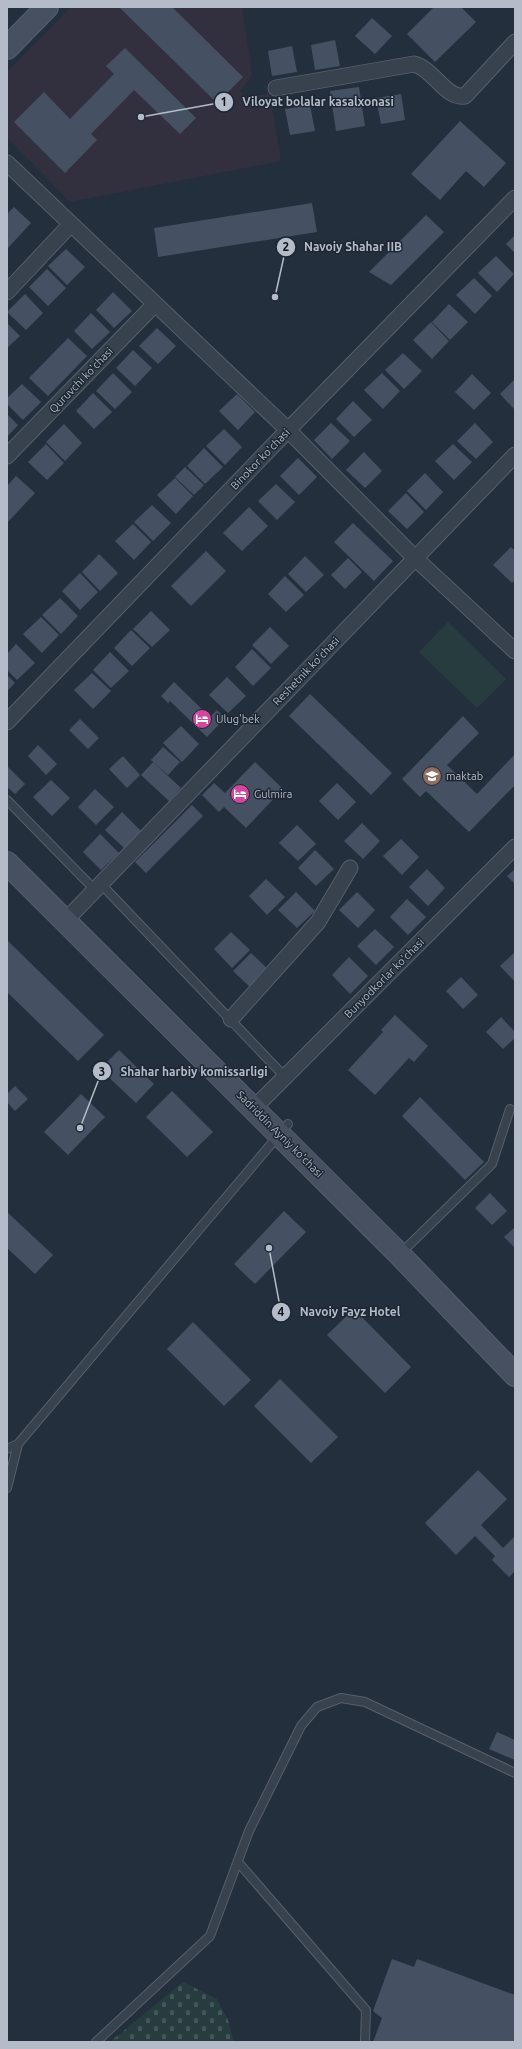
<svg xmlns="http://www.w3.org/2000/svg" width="522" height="2049" viewBox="0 0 522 2049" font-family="Ubuntu,sans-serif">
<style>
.medical{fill:#32303f}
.cemetery{fill:url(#cemetery-stones)}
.green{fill:#263c3f}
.building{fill:#455162}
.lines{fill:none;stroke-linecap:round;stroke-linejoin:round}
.service-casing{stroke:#565f6c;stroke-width:10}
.minor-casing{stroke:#565f6c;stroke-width:17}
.secondary-casing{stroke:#565f6c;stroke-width:24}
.service{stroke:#38414e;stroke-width:8}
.minor{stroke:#38414e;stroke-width:15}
.secondary{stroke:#465061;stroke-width:22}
.labels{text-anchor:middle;stroke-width:3;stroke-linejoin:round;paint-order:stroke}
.street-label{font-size:11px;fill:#b4bcc9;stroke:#1d2633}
.poi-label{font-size:11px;fill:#b4bcc9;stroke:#1d2633;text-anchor:start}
.leader{fill:none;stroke:#b4bcc9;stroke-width:1.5}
.callout-dot{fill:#b4bcc9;stroke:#1d2633;stroke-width:1.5}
.mark-label{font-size:12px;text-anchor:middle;font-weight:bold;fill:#111}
.callout-label{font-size:12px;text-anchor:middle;font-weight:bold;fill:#b4bcc9;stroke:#1d2633;stroke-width:3;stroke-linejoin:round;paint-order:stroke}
</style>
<defs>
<pattern id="cemetery-stones" width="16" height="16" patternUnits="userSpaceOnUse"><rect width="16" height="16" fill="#263c3f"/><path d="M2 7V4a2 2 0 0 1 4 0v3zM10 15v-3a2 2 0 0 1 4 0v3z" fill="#435659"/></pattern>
</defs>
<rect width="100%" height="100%" fill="#242f3e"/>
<path class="medical" d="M71,7H242L252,76L240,91L248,98L270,93L281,161L70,202L7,137V72Z"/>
<path class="cemetery" d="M183,1982L217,1999L228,2020L234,2042H110Z"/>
<path class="green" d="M448,622L506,679L477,708L419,652Z"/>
<path class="building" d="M172,7L243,77L217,103L120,8Z
M434,7H461L476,22L435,62L407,34Z
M372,18L392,36L375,54L355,36Z
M335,40L340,66L315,70L311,45Z
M292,46L297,72L272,76L268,51Z
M125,48L196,118L180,134L134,90L91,134L97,140L65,173L14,122L44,92L70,119L114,74L106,66Z
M359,87L365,126L336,131L330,91Z
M401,94L405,120L381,124L376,98Z
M310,105L315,131L290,135L285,109Z
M460,121L506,163L484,187L466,171L440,200L411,174Z
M312,203L317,232L158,257L154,228Z
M14,207L31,223L7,249V214Z
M426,215L444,232L391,285L369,272Z
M515,235V253L506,244Z
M66,249L85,267L67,285L48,266Z
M496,256L514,274L497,292L478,273Z
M47,269L66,288L48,306L29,287Z
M474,278L492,296L475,314L456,295Z
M113,292L132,311L114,328L96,310Z
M25,294L43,313L26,330L7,312Z
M449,304L468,322L450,340L432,322Z
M91,313L110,332L92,349L74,331Z
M431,322L449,341L432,359L413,340Z
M7,323L20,336L7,348Z
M157,328L176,346L158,364L139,346Z
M68,338L87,356L48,396L29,378Z
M133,350L152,368L135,386L116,368Z
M403,353L422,371L404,389L385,370Z
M113,373L132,392L115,409L96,391Z
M382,373L400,391L383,409L364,390Z
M472,374L491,393L474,410L455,392Z
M515,379V410L500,394Z
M22,384L41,402L23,420L7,404V398Z
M93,393L112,412L94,429L76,411Z
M237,394L255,412L238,430L219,411Z
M353,401L372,420L354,437L336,419Z
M7,414L18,425L7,437Z
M331,423L350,441L332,459L314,440Z
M475,423L493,442L476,459L457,441Z
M64,424L82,443L65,461L46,442Z
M224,429L242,447L225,465L206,446Z
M46,444L64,463L47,480L28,462Z
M453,444L472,462L454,480L435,461Z
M204,448L223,467L205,484L187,466Z
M364,452L382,471L365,488L346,470Z
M298,458L317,477L299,495L280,476Z
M185,467L204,485L194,495L175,477Z
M425,473L443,492L426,510L407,491Z
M16,476L35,493L7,523V486Z
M175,478L193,496L176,514L157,495Z
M276,484L295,502L277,520L258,501Z
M406,493L424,512L407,529L388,511Z
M152,505L171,523L153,541L134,522Z
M249,507L268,526L242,551L223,533Z
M353,523L393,561L374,581L334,542Z
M133,524L151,542L134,560L115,541Z
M511,547L515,551V580L512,583L493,565Z
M206,551L226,571L191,606L171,586Z
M99,554L118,573L100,591L82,572Z
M305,556L324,575L306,592L288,574Z
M348,558L362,572L345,589L331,575Z
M80,573L98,592L80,610L62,591Z
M285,576L304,595L286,612L268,594Z
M60,598L78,616L61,634L42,615Z
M151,611L170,630L152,647L133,629Z
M41,617L59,635L42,653L23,634Z
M270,627L289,646L271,664L252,645Z
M131,630L150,648L132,666L114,648Z
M16,644L35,663L17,680L7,670V654Z
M252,649L271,668L253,686L235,667Z
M110,652L129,671L111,688L93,670Z
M92,673L111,691L93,709L74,690Z
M7,675L15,683L7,691Z
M227,677L246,696L228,713L209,695Z
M174,682L210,717L217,710L225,718L207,737L170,701L168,703L161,696Z
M310,694L392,773L371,795L289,716Z
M463,716L479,733L447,765L477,794L515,754V785L469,832L426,791L420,797L402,779Z
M80,719L99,738L88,749L69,730Z
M181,726L199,744L182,762L163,743Z
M38,745L57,764L46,775L28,756Z
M163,747L180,762L168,775L151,760Z
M123,756L140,775L127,788L109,769Z
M153,762L181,788L169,801L141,775Z
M255,762L283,789L246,828L224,807L219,812L202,795L214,783L225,793Z
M7,766L25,784L15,794L7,787Z
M51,780L70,798L52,816L33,797Z
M337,783L356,802L338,820L319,801Z
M95,789L114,807L96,825L78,807Z
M192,805L203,816L146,873L135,862Z
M122,812L141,831L124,848L105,830Z
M362,823L380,841L363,859L344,841Z
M297,825L316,844L298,861L279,843Z
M100,834L119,853L101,870L83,852Z
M401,839L419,857L402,875L383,856Z
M315,850L334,869L316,886L298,868Z
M427,869L445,888L428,906L409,887Z
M515,869V884L507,876Z
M266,879L285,897L267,915L249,896Z
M296,892L315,911L297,928L278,910Z
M357,892L375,910L358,928L339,910Z
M407,899L426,917L408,935L390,917Z
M375,929L394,947L376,965L357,946Z
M231,932L250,950L232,968L214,949Z
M7,940L104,1035L78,1061L7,992Z
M515,952V982L500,966Z
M251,953L270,971L252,989L233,971Z
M349,957L368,976L350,994L332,975Z
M461,977L478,995L463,1009L446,991Z
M395,1015L428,1046L414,1062L409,1058L375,1095L348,1070L383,1032L381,1030Z
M501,1017L515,1032V1038L503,1049L486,1032Z
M119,1050L154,1084L136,1103L100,1069Z
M15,1086L28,1099L15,1111L7,1102V1094Z
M172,1091L213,1132L187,1157L146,1117Z
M81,1094L105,1117L68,1155L44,1132Z
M420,1097L484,1162L465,1180L402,1116Z
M490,1193L507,1211L492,1225L475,1208Z
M284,1211L306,1232L255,1284L234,1264Z
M7,1212L53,1255L35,1274L7,1248Z
M515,1227V1248L504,1237Z
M354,1309L411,1367L385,1393L327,1335Z
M193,1322L251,1380L224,1406L167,1349Z
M280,1379L338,1437L311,1463L254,1406Z
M478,1470L507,1499L481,1525L503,1548L515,1536V1571L509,1577L492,1560L495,1556L475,1536L456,1555L425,1523Z
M497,1732L515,1740V1760L489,1749Z
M392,1959L414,1967L417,1959L515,1995V2042H373L382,2018L373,2011Z"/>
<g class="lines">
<g class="service-casing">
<path id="service" d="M7,800L95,890
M101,884L285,1077
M400,1254L492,1164L510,1109
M7,1449L18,1444L288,1124
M7,1488L18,1444
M238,1862L366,2010L365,2042
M96,2042L210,1936L249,1831L301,1726L317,1707L341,1698L365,1702L515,1773"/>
</g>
<g class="minor-casing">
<path id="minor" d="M276,88L414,64C434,69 445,99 465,96L515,42
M7,163L288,430L415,558L515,651
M7,292L71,224
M7,456L155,304
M7,722L288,430L515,198
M65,921L515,455
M231,1019L318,922L350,868
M254,1108L515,847"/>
</g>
<g class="secondary-casing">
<path id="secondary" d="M7,48L47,7
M7,863L399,1254L515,1375"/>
</g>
<use href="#service" class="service"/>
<use href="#minor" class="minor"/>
<use href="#secondary" class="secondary"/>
</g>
<defs>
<g id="hotel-disc" transform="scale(1)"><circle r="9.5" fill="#d1479c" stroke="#1d2633"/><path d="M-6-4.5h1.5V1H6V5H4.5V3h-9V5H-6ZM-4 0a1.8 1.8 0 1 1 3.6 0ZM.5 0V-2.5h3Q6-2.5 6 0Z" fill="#fff"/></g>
<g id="school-disc" transform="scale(1)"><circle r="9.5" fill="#8d6e63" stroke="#1d2633"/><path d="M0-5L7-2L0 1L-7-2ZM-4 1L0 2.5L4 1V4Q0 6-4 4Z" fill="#fff"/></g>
</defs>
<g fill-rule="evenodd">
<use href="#hotel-disc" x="202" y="719"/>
<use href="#school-disc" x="432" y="776"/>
<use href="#hotel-disc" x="240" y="794"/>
</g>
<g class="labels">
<g class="street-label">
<text transform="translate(81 380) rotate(-46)" y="4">Quruvchi ko'chasi</text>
<text transform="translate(260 459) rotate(-46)" y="4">Binokor ko'chasi</text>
<text transform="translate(306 671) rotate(-46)" y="4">Reshetnik ko'chasi</text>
<text transform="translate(384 978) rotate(-45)" y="4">Bunyodkorlar ko'chasi</text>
<text transform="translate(280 1134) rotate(45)" y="4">Sadriddin Ayniy ko'chasi</text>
</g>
<g class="poi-label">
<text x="216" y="723">Ulug'bek</text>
<text x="446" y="780">maktab</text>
<text x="254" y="798">Gulmira</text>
</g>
</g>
<path class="leader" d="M141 117L224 102M275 297L286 247M80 1128L102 1071M269 1248L281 1312"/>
<g class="callout-dot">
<circle cx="141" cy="117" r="4"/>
<circle cx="275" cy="297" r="4"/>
<circle cx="80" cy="1128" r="4"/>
<circle cx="269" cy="1248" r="4"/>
<circle cx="224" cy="102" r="10"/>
<circle cx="286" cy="247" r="10"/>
<circle cx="102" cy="1071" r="10"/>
<circle cx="281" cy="1312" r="10"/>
</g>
<g class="mark-label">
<text x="224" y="106">1</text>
<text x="286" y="251">2</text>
<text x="102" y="1076">3</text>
<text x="281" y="1316">4</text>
</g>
<g class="callout-label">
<text x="318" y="106">Viloyat bolalar kasalxonasi</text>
<text x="353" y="251">Navoiy Shahar IIB</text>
<text x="194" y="1076">Shahar harbiy komissarligi</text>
<text x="350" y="1316">Navoiy Fayz Hotel</text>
</g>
<rect width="522" height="2049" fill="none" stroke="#b4bcc9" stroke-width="16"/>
</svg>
